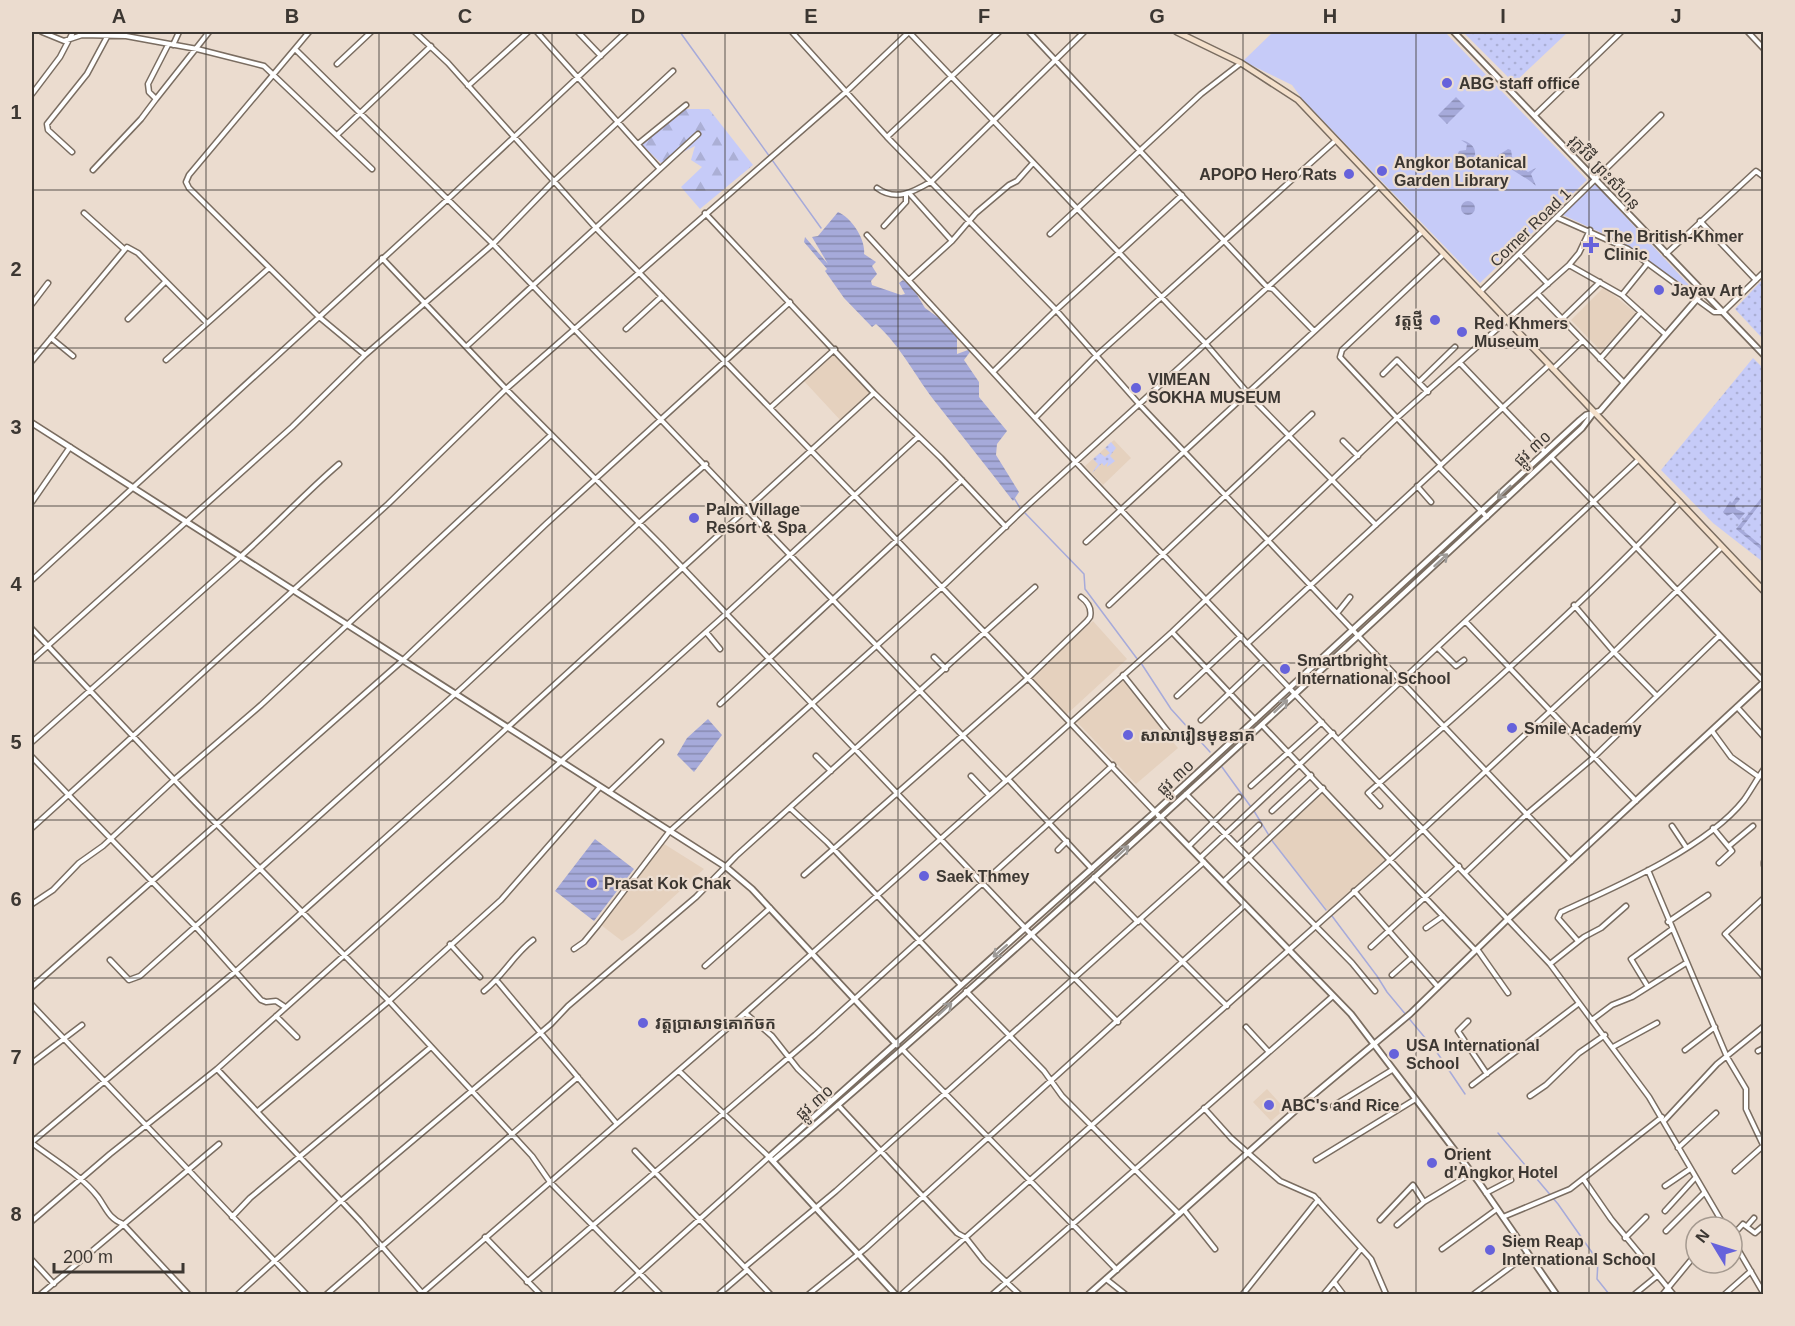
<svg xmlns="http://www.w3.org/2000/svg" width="1795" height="1326" viewBox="0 0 1795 1326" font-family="Helvetica,'Noto Sans Khmer',sans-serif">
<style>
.built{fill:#e5d1be}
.grass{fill:url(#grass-dots)}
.forest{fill:url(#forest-firs)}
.garden{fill:#c6cbf8}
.water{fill:url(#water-rules)}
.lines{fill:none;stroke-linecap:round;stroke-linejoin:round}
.stream{stroke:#a6aada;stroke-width:1.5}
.minor-casing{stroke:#7a6d61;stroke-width:7}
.tertiary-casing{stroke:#7a6d61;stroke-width:8}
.secondary-casing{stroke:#7a6d61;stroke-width:8}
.minor{stroke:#fff;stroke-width:4}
.tertiary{stroke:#fff;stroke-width:4.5}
.secondary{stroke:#f4e0cb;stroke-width:5}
.oneway{stroke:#9e9b98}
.grid{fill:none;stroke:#3c3732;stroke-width:1.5;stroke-opacity:0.55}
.poi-dot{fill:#6662db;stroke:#ebdccf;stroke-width:2}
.labels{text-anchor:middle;stroke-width:4.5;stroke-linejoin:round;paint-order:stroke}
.poi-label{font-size:16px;font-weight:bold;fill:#3c3732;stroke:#ebdccf;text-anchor:start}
.street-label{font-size:16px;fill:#3c3732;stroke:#ebdccf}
.neatline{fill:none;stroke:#3c3732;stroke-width:2}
.grid-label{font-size:20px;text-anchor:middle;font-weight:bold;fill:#3c3732}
</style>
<defs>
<pattern id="grass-dots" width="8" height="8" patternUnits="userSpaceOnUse" patternTransform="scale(1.5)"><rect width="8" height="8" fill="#c6cbf8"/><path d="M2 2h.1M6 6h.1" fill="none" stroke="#abafd5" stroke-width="1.8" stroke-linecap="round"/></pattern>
<pattern id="forest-firs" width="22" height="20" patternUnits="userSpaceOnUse" patternTransform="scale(1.5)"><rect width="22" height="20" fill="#c6cbf8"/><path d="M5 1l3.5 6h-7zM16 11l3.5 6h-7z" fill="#abafd5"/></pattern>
<pattern id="water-rules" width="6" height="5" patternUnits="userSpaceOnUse" patternTransform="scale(1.5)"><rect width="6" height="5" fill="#a6aada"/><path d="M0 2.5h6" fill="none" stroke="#888bb1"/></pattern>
</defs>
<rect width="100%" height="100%" fill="#ebdccf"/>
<path class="built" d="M1604,287L1637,314L1601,351L1571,320Z
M834,351L873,393L842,422L803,380Z
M1114,440L1131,458L1103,485L1085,466Z
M1093,621L1127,659L1066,715L1031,677Z
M1122,680L1178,748L1136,784L1076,721Z
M1321,788L1386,859L1328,911L1269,837Z
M661,842L704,869L634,933L622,941L601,925Z
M1267,1089L1285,1109L1271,1121L1253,1102Z"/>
<path class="grass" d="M1463,32H1568L1514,83Z
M1763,279V339L1735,309Z
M1753,358L1763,368V562L1713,523L1661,470Z
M1111,442L1116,448L1110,456L1115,461L1107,467L1108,462L1104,466L1102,463L1092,473L1098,464L1093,459L1100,453L1105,457L1110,453L1105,448Z"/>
<path class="forest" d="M682,109H709L753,165L700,209L681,187L702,167L691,160L695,146L661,163L641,144Z"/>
<path class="garden" d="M1273,32H1445L1587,180L1480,283L1303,100L1292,85L1243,61Z
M1595,184L1689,285L1687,287L1606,235L1563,215Z"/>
<path class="water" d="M1456,97L1465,106L1447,124L1438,115Z
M1461,140C1470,142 1476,147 1475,155L1468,163L1457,156L1459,151L1466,150L1467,144Z
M1508,149L1511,150L1513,162L1528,172L1536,168L1531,174L1536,186C1526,176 1502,167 1497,156Z
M1461 208a7 7 0 1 1 14 0a7 7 0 1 1-14 0Z
M838,212C852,218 866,240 864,254L876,262L872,266L877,274L871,281L872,285L901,295L905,294L899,283L903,280L913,288L925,308L939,318L957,338V354L968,350L970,352L964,360L979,382V397L1007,431L997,444L996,455L1019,492L1013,501C988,468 962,436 937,404C916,378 901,346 876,324L872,327L844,298L825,271L827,269L804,242L805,237L828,264L812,237L818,236Z
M1737,496L1740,499L1735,505L1736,509L1745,513L1739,520L1733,513L1727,516L1723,512L1730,501L1732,503Z
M1763,496V500L1741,529L1763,547V551L1736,529Z
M708,719L722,735L694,772L677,755L687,738Z
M595,839L634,869L594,921L555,891Z"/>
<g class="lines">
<path class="stream" d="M680,32L821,228
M1014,498L1020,508
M1025,513L1084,574L1085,589L1138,660
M1141,663L1171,709L1210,752
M1222,767L1251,807
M1254,811L1273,842L1326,910
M1332,916L1377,976L1387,992L1436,1051L1465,1094
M1498,1133L1558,1204L1598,1261L1597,1279L1609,1294"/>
<g class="minor-casing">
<path id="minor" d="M42,32L64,41L82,35L126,36L197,49L264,66L372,169
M309,32L189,175L186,182L189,188L318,316L365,355
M415,32L448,63L595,227L855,496L1155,812
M537,32L659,168
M578,32L601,56
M792,32L887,137L1056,310L1140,405L1571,861
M909,32L1206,344L1253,399L1376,525
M1029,32L1268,288L1273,289L1314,331
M1748,32L1764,49
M168,45L148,84L149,92L156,99L209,32
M173,45L179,32
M295,49L493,244L1006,781
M337,64L371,32
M468,86L528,32
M32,94L60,57L73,32
M1535,115L1621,32
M338,134L431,46
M887,137L999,32
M638,144L686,105
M72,152L48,130L47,124L87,74L108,35
M93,170L141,119L156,99
M877,188C896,202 913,192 932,181L1084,32
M909,193L952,241
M84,213L124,249
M705,213L874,393L941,458L1006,527
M1558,218L1628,249L1714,312H1723L1764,272
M1700,221L1756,280
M884,226L906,202V194
M1050,234L1201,94L1241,63
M867,235L1068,454L1550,964L1649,1097L1725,1227
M1519,254L1548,284
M1666,254L1756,171L1764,177
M382,258L506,389L661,545L1026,929L1118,1022
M1569,265L1622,295L1665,334
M909,280L952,241L976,213L1009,185L1017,181L1033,163
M1480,292L1661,115
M1538,294L1624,383
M1622,295L1647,264
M32,304L48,283
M128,319L165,282
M1562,319L1600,282
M626,329L662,296
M51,338L73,356
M467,346L698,134
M1600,359L1641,312
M166,360L269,268
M32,361L127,247L138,253L207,323
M1460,363L1545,452
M1553,369L1582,341
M994,371L1056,310L1182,195
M1383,374L1397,360L1428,392
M1419,382L1455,347
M770,408L835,349
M1036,417L1096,356L1335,141
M1343,441L1358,456
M1551,457L1764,682
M1441,465L1340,357L1342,350L1444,254
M1439,467L1487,517
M1417,486L1431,502
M32,502L70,447
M1086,542L1422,232
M32,580L448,199L626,32
M1109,605L1312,414
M1574,605L1614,652L1656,695
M1338,612L1350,597
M1466,622L1636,801
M32,629L195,802L389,1001L532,1156L550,1182L660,1294
M706,632L720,649
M1172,632L1255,720
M1247,644L1549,365
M1438,648L1456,666L1464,660
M934,657L946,669
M32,660L292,427L365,355L493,244L553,182L673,71
M1123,675L1169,733
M1177,696L1241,636
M720,704L962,480
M1737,707L1764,737
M1201,720L1263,661
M1262,725L1475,950
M1712,731L1731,757L1759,777
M1339,739L1638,460
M32,742C101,681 170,619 239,558C274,527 304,494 339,464
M816,756L831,771
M32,757L195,926L261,1000L266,1002L276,1001L285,1007
M971,776L989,795
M1008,779L1092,869
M1251,786L1322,722
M609,792L661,742
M1186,794L1352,963L1375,991
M1380,806L1368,793C1475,700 1582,605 1680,502
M790,808L827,842L961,985
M1272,811L1311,775
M1672,826L1686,847
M32,828L388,504L506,389L847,91L909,32
M1713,828L1732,851L1719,863
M1189,846L1239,797
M1237,846L1259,825
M1729,846L1753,826
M1058,850L1067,841
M1200,858L1333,733
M1764,862V865
M1648,870L1727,1057L1746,1089V1109L1764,1147
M1465,873L1528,813L1593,758L1719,636
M804,875L1028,678L1087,621L1090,617C1092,608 1088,602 1081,597
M1094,877L1138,922
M1223,882L1323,788
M1354,891L1438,987
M1764,898L1725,934L1764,977
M32,904L53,890L79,863L103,846L175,779L261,705L551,435
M1140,919L1227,1006
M1668,922L1708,895
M1426,928L1443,916
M1578,941L1558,918L1561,912C1616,887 1706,848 1744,800C1751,790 1757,779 1764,769
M450,944L480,977
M1371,947L1459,866
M574,949L584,942L598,925L669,832L941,588L1026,507L1379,186
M1477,949L1508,993
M110,960L129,980L140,976L463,687L639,523L706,464
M1550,964L1584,937L1601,928L1626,906
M705,966L770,908
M1392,975L1411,958
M498,982L617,1124
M32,987L403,660L546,524L790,302
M1648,987L1631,959L1672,929
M484,991C503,976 514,954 533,940
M966,991L1044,1071L1062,1096L1179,1214
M32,1005L306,1294
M745,1013L772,1036L798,1069L831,1101
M276,1016L297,1037
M1592,1020L1612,1005L1632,997L1686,963
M1468,1021L1458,1031L1487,1074
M1246,1027L1268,1051
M1613,1047L1657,1023
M902,1049L1117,1270
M1685,1050L1715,1027
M1758,1051L1764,1048
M32,1063L82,1025
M217,1069L360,1221L423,1294
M1472,1085L1578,1004
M1530,1096L1546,1085L1579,1053L1605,1035
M838,1105L957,1233L966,1238L984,1261L1019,1294
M1333,1106L1392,1070
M1204,1108L1231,1138L1280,1181L1314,1196L1371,1259L1386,1294
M258,1111L389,1001L501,900L600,787
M1664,1121L1717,1064L1764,1026
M32,1142L236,971L449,781L874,393
M32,1143C54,1160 81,1175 98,1197C106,1208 109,1219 123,1224L188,1294
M1678,1148L1716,1113
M635,1151L770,1294
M1316,1160L1414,1100
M1735,1171L1763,1146
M1584,1180L1611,1219L1673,1294
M1665,1186L1690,1169
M1486,1193L1511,1180
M1184,1210L1215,1249
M1665,1211L1695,1178
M232,1217L250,1198L431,1047
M1503,1217L1570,1189L1662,1117
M1380,1220L1413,1185L1424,1202
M32,1221L110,1154L217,1069L726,614L918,437
M1397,1225L1424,1202L1472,1173
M1747,1226L1754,1218
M1666,1231L1704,1193
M1732,1236L1743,1224L1755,1233L1762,1227
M485,1237L540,1294
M1625,1238L1646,1217
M1732,1239L1764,1294
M1442,1249L1497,1209
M32,1260L54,1284
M746,1266L836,1191L1204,862
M1106,1279L1125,1294
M527,1282L815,1035L1113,765
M1334,1282L1343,1294
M41,1294L219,1144
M238,1294L341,1201L551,1024L568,1006L696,897L736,856L1035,587
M327,1294L578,1077
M421,1294L745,1013L1008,779L1172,632L1397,418L1569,265L1579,253L1590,230
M616,1294L769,1157L679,1071
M719,1294L747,1270
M809,1294L866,1248L1245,905
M902,1294L1390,860L1614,652L1722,547
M993,1294L1333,996
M1243,1294L1318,1200
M1324,1294L1361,1249
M1474,1294L1528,1254
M1635,1294L1657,1276
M1663,1294L1696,1254
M1725,1294L1751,1271"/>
</g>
<g class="tertiary-casing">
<path id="tertiary" d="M1454,32L1764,355
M32,423L726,867L752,889L897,1045
M1158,815L1351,1014L1478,1181L1556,1294
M773,1161C1049,925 1315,676 1582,428L1594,412
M895,1294L769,1157L1155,812L1580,420L1586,415L1600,411L1703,292
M1089,1294L1306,1101L1410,1014L1509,918L1764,682"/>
</g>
<g class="secondary-casing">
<path id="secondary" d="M1177,32L1241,63L1298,100L1764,591"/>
</g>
<use href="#minor" class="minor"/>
<use href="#tertiary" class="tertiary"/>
<use href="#secondary" class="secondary"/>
</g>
<defs><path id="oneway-shaft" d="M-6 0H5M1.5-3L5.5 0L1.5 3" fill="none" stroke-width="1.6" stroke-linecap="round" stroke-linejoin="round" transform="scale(1.5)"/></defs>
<g class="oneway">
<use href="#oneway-shaft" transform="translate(1504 492) rotate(136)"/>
<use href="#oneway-shaft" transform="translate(1441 560) rotate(-43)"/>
<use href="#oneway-shaft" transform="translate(1281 706) rotate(-43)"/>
<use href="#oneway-shaft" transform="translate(1122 852) rotate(-42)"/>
<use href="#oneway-shaft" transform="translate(1000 951) rotate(139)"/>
<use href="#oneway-shaft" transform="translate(945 1009) rotate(-42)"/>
</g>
<path class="grid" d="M206,32V1294M379,32V1294M552,32V1294M725,32V1294M898,32V1294M1070,32V1294M1243,32V1294M1416,32V1294M1589,32V1294M32,190H1764M32,348H1764M32,506H1764M32,663H1764M32,820H1764M32,978H1764M32,1136H1764"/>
<g class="poi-dot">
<circle cx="1447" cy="83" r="6"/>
<circle cx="1382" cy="171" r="6"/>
<circle cx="1349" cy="174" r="6"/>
<path d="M1588 236h6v6h6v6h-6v6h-6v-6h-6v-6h6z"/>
<circle cx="1659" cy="290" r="6"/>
<circle cx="1435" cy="320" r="6"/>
<circle cx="1462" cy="332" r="6"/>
<circle cx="1136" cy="388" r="6"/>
<circle cx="694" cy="518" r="6"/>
<circle cx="1285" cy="669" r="6"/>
<circle cx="1512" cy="728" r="6"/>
<circle cx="1128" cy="735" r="6"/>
<circle cx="924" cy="876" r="6"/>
<circle cx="592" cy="883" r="6"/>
<circle cx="643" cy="1023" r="6"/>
<circle cx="1394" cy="1054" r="6"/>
<circle cx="1269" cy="1105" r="6"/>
<circle cx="1432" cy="1163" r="6"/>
<circle cx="1490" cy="1250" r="6"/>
</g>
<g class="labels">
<g class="poi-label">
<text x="1459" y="89">ABG staff office</text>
<text x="1394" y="168">Angkor Botanical<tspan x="1394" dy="18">Garden Library</tspan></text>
<text x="1337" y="180" text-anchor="end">APOPO Hero Rats</text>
<text x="1604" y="242">The British-Khmer<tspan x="1604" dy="18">Clinic</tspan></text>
<text x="1671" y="296">Jayav Art</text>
<text x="1423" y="326" text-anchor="end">វត្តថ្មី</text>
<text x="1474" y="329">Red Khmers<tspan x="1474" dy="18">Museum</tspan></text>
<text x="1148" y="385">VIMEAN<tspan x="1148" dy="18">SOKHA MUSEUM</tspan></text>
<text x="706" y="515">Palm Village<tspan x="706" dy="18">Resort &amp; Spa</tspan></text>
<text x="1297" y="666">Smartbright<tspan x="1297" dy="18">International School</tspan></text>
<text x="1524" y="734">Smile Academy</text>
<text x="1140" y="741">សាលារៀនមុខនាគ</text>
<text x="936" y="882">Saek Thmey</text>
<text x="604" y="889">Prasat Kok Chak</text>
<text x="655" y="1029">វត្តប្រាសាទគោកចក</text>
<text x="1406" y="1051">USA International<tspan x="1406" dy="18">School</tspan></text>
<text x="1281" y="1111">ABC's and Rice</text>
<text x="1444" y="1160">Orient<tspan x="1444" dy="18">d'Angkor Hotel</tspan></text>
<text x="1502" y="1247">Siem Reap<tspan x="1502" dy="18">International School</tspan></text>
</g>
<g class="street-label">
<text transform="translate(1605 172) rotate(47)" y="6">រុក្ខវិថី ព្រះសីហនុ</text>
<text transform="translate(1530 227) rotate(-44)" y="6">Corner Road 1</text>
<text transform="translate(1532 448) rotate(-43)" y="6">ផ្លូវ ៣០</text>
<text transform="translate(1175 777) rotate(-43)" y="6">ផ្លូវ ៣០</text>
<text transform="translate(814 1102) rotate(-41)" y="6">ផ្លូវ ៣០</text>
</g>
</g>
<rect width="1795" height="1326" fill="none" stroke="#ebdccf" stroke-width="66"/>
<g transform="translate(1714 1245) rotate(308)"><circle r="28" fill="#ebdccf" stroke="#a59a90" stroke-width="1.5"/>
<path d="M0-4.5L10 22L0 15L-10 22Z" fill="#6662db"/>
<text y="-9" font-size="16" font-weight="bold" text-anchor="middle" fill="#3c3732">N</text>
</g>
<path d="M54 1263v9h129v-9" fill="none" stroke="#3c3732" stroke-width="3"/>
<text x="63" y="1263" font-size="18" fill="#3c3732" stroke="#ebdccf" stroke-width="4.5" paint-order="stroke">200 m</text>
<rect x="33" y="33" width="1729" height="1260" class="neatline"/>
<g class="grid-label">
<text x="119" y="23">A</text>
<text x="292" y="23">B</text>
<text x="465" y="23">C</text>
<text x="638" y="23">D</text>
<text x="811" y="23">E</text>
<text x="984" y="23">F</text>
<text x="1157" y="23">G</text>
<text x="1330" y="23">H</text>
<text x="1503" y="23">I</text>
<text x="1676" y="23">J</text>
<text x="16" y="119">1</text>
<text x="16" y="276">2</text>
<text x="16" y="434">3</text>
<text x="16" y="591">4</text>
<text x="16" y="749">5</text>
<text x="16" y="906">6</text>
<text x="16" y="1064">7</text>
<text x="16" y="1221">8</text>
</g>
</svg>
